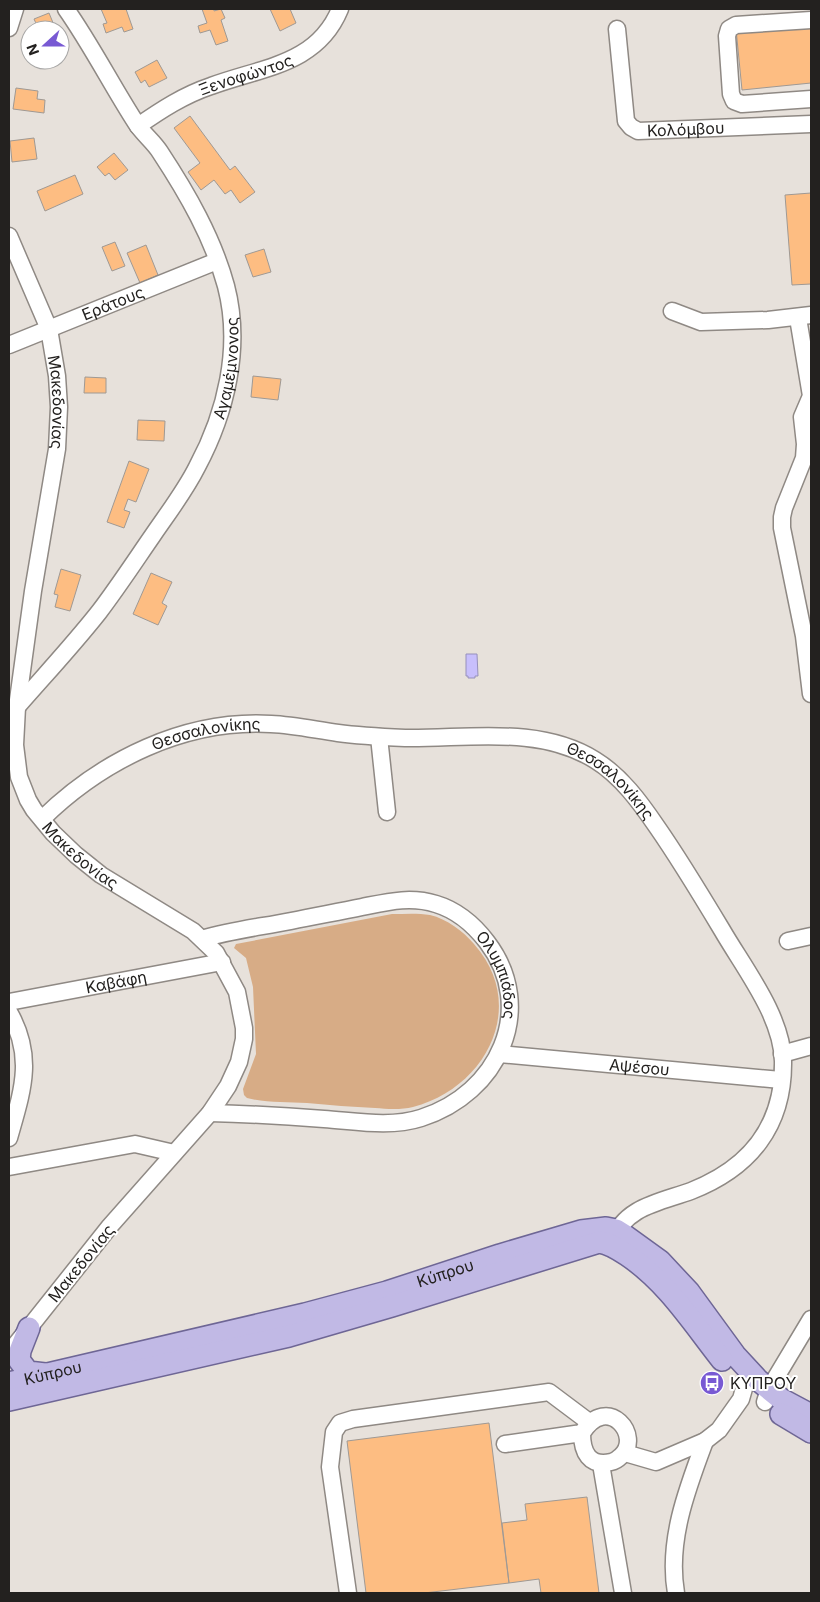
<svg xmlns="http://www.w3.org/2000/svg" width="820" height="1602" viewBox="0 0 820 1602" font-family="Inter,sans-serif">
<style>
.green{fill:#d7ac86}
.water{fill:#c8bffc;stroke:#9690ba}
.building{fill:#fdbd82;stroke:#9f9994}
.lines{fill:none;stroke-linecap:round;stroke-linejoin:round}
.minor-casing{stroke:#8f8984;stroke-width:19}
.major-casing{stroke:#6e6695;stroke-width:24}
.minor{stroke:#fff;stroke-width:16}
.major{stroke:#c1b9e5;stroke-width:21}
.labels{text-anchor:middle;stroke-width:4;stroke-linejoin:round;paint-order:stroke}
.street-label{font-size:16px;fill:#23211f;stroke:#fff}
.poi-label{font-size:16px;fill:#23211f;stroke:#fff;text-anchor:start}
</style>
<rect width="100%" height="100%" fill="#e7e1db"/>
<path class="green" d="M392,914C405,914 418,913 430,915C447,919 463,931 474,944C529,1006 486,1088 413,1107C401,1110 387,1109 375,1108C352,1107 330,1105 307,1103C287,1102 266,1103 247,1098L244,1095L243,1089L256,1054L253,987L246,958L234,948L236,944Z"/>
<path class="water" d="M466,654H477L478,676H475V678H468V676H466Z"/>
<path class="building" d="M101,9H126L133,29L124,32L122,27L106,33L103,24L107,23Z
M202,9H214V11L221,9L225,18L221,20L228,41L216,45L210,30L200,33L198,26L207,23Z
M270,9H290L296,23L280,31Z
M49,13L56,30H39L34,19Z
M811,22V83L742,90L736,29Z
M157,60L167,78L149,87L145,80L141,83L135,72Z
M16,88L38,91L37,99L45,100L44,113L13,109Z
M190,116L230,170L235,166L255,192L240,203L231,190L225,194L214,180L201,190L188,172L200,163L174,128Z
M34,138L37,159L12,162L10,141Z
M114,153L128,170L115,180L109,173L105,176L97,167Z
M75,175L83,194L45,211L37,191Z
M811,193V284L792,285L785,195Z
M115,242L125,266L112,271L102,247Z
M146,245L158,275L140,283L127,253Z
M264,249L271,272L253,277L245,255Z
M253,376L281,379L278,400L251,397Z
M85,377L106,378V393H84Z
M138,420L165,421L164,441L137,440Z
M129,461L149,469L136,502L128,499L124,510L130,512L124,528L107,522Z
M61,569L81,575L70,611L55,607L58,595L54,594Z
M151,573L172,582L162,603L167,606L158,625L133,614Z
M489,1423L509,1583L424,1593H366L347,1441Z
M587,1497L599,1593H541L539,1579L509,1583L502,1523L527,1520L525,1504Z"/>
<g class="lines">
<g class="minor-casing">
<g id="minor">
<path d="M811,20L736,25L729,29L727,36L731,94L734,101L742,104L811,99"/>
<path d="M9,28L15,9"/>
<path id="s1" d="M617,29L626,121L631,127L638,131L811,124"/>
<path id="s2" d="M138,126C161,110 184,95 211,86C262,67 317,65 340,9"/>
<path id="s3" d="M9,236L49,329L57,376L59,407L57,449L33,591L17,707L15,745L19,777L28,800L34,810L53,833L76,855L101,875L193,931L216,953L237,992L244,1028V1039L239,1062L228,1086L210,1113L110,1226L9,1353"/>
<path d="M672,311L701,322L768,320L811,315"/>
<path d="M798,318L811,396L802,417L805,444L804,458L784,508L782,517V528L804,636L811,694"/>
<path id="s4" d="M9,345L217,261"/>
<path id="s5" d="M17,707C44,676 73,645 99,612C118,587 135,561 153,535C168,513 185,491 197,467C226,413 242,347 226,286C213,238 187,193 160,152C153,141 143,134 136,123C112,86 92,46 66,9"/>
<path d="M379,737L387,812"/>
<path id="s6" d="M42,819C102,760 185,719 271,724C294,725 316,730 338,733C360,736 382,737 405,738C468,739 539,725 595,760C621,776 640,802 657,827C680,860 701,895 722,930C744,968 782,1016 783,1061C784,1126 750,1168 691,1191C661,1202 623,1207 613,1241"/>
<path id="s7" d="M202,939C232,930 261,927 291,921C315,916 338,912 362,907C387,902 410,896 436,904C456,910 474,925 487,942C538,1009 498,1094 421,1118C390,1128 355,1121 324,1119C286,1116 248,1114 210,1113"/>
<path d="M788,941L811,936"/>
<path id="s8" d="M9,1002L222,962"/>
<path d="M9,1012C35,1057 22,1092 9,1138"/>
<path id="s9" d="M499,1054L781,1080"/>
<path d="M782,1054L811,1046"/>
<path d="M9,1167L135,1144L174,1153"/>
<path d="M765,1402L769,1389L811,1319"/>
<path d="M505,1444L582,1433C608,1392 643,1437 621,1456C618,1459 616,1461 611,1462C589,1467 582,1452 582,1433"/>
<path d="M625,1453L656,1462L705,1441L719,1430L741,1399L745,1385"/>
<path d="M601,1464L623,1593"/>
<path d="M348,1593L330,1467L334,1432L340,1423L353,1419L549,1392L589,1422"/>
<path d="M676,1593C667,1541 687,1489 705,1441"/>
</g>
</g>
<g class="major-casing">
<g id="major">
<path d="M29,1328L20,1351L19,1360L28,1372L45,1374"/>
<path id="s10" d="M9,1383L305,1314L387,1292L500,1255L581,1231L606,1228L616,1230L624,1235L660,1261L689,1292L735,1355L758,1380L781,1399L811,1415"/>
<path d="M9,1400L289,1336L392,1306L599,1242C609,1243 618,1249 627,1255C667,1282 692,1322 722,1360"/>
<path d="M781,1414L811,1432"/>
</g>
</g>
<use href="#minor" class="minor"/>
<use href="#major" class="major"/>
</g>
<defs>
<g id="bus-disc" transform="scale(1.25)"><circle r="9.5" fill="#7859d3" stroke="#fff"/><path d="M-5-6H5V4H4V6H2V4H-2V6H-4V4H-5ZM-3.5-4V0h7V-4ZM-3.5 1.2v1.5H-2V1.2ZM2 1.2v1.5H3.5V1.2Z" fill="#fff"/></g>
</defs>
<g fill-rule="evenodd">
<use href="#bus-disc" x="712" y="1383"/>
</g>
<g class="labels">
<g class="street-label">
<text dy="6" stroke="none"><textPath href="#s2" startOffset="120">Ξενοφώντος</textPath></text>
<text dy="6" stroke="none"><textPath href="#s1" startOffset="156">Κολόμβου</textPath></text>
<text dy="6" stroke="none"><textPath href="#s4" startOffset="112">Εράτους</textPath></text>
<text dy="6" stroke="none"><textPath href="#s5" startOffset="405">Αγαμέμνονος</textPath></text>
<text dy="6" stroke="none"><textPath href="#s3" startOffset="175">Μακεδονίας</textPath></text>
<text dy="6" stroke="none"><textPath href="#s6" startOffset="189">Θεσσαλονίκης</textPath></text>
<text dy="6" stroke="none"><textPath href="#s6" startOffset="609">Θεσσαλονίκης</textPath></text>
<text dy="6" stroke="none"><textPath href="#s3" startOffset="655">Μακεδονίας</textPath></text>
<text dy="6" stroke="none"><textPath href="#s7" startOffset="338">Ολυμπιάδος</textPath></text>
<text dy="6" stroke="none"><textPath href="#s8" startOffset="109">Καβάφη</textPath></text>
<text dy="6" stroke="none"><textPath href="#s9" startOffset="141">Αψέσου</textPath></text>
<text transform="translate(81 1263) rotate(-51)" y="6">Μακεδονίας</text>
<text dy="6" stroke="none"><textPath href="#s10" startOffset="450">Κύπρου</textPath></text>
<text dy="6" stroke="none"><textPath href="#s10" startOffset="45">Κύπρου</textPath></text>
</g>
<g class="poi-label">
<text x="730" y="1389">ΚΥΠΡΟΥ</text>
</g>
</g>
<rect width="820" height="1602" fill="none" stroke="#23211f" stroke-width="20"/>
<g transform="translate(45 45) rotate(249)"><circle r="24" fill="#ffffff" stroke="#a7a6a5"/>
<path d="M0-4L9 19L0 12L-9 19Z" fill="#7859d3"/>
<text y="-8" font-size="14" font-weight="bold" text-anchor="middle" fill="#23211f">N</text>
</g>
</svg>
